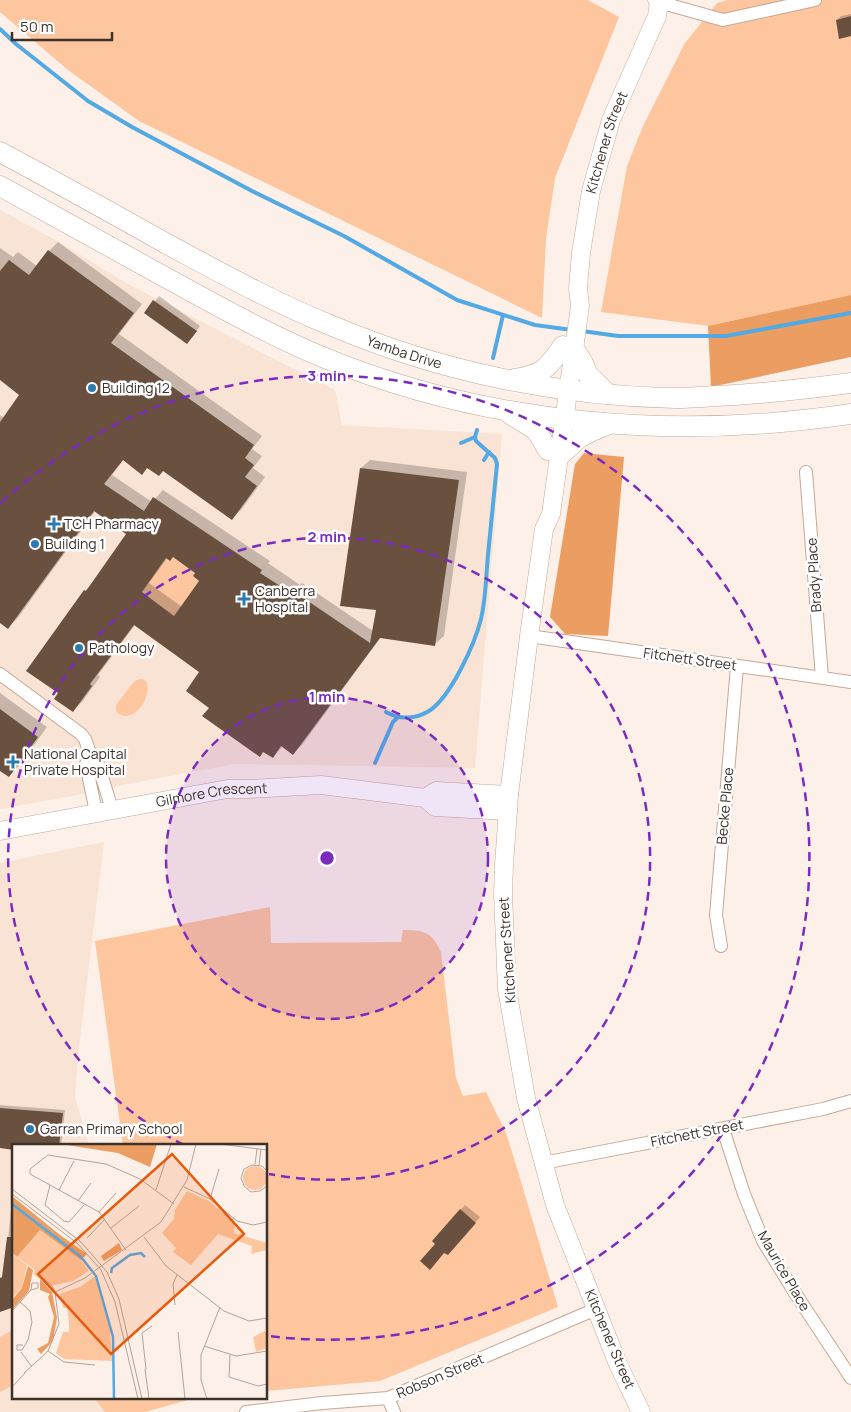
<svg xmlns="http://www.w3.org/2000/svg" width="851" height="1412" viewBox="0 0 851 1412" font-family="Manrope,sans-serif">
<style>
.built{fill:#f9e3d4}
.green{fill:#fdc69f}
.forest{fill:#ec9d62}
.shadow{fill:#0003;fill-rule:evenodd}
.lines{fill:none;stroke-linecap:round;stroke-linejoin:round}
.stream{stroke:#52a9e4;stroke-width:4}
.building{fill:#6a513f;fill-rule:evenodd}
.street-casing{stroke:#c5a894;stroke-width:14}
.secondary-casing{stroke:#c5a894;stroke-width:19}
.primary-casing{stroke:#c5a894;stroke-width:21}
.street{stroke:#fff;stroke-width:12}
.secondary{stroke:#fff;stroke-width:18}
.primary{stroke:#fff;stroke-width:20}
.ring{fill:none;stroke:#7b2cbf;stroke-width:2.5;stroke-dasharray:9 6}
.poi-dot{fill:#2d7aad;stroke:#fff;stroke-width:2}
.labels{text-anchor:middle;stroke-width:5;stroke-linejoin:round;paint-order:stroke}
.street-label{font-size:14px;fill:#3d322a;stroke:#fff}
.poi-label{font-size:14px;fill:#3d322a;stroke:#fff;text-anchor:start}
.inset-river{fill:none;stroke:#52a9e4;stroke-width:2.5}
.inset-road{fill:none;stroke:#b0a49c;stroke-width:1}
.view{fill:#e8590c;fill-opacity:0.15;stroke:#e8590c;stroke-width:2.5}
.inset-edge{fill:none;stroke:#3d322a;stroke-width:2.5}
.centre{fill:#7b2cbf;stroke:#fff;stroke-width:2.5}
.ring-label{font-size:15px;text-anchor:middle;font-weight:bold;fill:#7b2cbf;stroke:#fff;stroke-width:5;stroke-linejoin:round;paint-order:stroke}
</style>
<rect width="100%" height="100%" fill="#fdf0e8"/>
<path class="built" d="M0,210L61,243L126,283L335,390L342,425L502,434L475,768L235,764L122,785L77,795L0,809Z
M104,842L79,1048L75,1096L89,1146H14V1329L0,1337V863Z
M14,1385V1398H94L105,1412H0V1392Z"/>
<path class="green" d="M0,0H588L619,17L555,178L546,239L542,318L139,121L68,70L0,12Z
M728,0H851V295L708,326L601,312L627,166L643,126L685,43L717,3Z
M173,557L195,573L193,576L199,581L174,616L142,592L166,558Z
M142,679L146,681C154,697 131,728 116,711V705L133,683L136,680Z
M270,907L271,943L401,942L403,930C424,930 432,932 441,952L456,1078L463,1096L486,1092L506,1133L517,1168L558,1307L380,1381L266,1391V1146H123L95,941Z
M14,1329V1385L0,1392V1337Z
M94,1398H195L145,1412H105Z"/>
<path class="forest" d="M851,295V357L711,387L708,326Z
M584,453L624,457L608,636L565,634L550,617L575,464Z"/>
<path class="shadow" d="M851,14V35L837,20L841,16Z
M58,242L142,304L119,334L262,436L252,449L262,456L253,468L265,477L241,510L232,518L163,470L124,459L112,475L152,502L163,490L270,561L268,563L300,585L302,583L373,631L377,609L361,468L370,460L467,472L444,636L435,644L381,637L302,745L293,753L283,746L273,757L264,751L259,756L210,707L200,671L135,625L98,675L100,677L82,702L73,710L60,693L85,591L94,582L128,534L96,510L17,619L8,627L0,622V415L4,418L21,395L0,379V248L13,257L18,252L37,266L49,251ZM173,556L197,573L201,581L182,607L149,583L168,557Z
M159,296L200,326L192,338L146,313Z
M0,693L47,727L19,766L9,776L0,769Z
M0,1105L65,1110L61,1146H14L0,1147Z
M14,1184V1305L0,1311V1290L2,1292Z
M465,1205L480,1217L453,1249L437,1244L433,1241Z"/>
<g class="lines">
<path class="stream" d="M0,29L16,44L88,101L132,127L252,191L344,236L457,300L535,325L572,330
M582,331L618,336H726L851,313
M493,358L503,315
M461,443L475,437
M484,460L489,452
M386,712C400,720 416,719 429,711C451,697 475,643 481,619C486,598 486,576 488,555C491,524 494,494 497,464L495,458L476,441L475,437L477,430
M375,763L393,722L398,717"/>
</g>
<path class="building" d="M851,16V36L839,39L836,20Z
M48,250L134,313L111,343L254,445L245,458L254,465L245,477L257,486L232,520L163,471L159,476L147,468L142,475L123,460L104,484L144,511L153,497L262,570L260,573L291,593L293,591L370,643L376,610L340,606L360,468L459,480L435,646L380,638L293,755L281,746L273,758L263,752L260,757L202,716L209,708L186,691L199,672L134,625L90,684L92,686L73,712L54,699L58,693L26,671L84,590L86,591L126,534L94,511L8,629L0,623V422L19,395L0,380V271L9,260L29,275ZM173,557L195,573L193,576L199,581L174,616L142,592L166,558L170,561Z
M153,300L197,331L187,344L144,313Z
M0,709L38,737L9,777L0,771Z
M0,1108L63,1113L59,1146H14V1150L0,1148Z
M460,1209L476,1223L448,1255L444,1253L430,1270L420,1261L435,1244L432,1241Z
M7,1237H14V1307L0,1312V1278L2,1277Z"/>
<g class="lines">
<g class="street-casing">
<path id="street" d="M659,2L723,20L815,0
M806,472L822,678
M529,636L851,682
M0,674L81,734L85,739L91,756L97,761L112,809
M91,756L86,764L96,812
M721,946L716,915L737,666
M723,1129L744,1194L763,1241L797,1296L851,1378
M543,1163L823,1109L851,1101
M388,1398L394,1412
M246,1412L322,1403L388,1398L596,1309"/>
</g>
<g class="secondary-casing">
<g id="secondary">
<path d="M425,798L436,791L509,795"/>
<path id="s1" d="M0,831L227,789H249L321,785L425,798L435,807L508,811"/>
<path id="s2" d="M641,1412L618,1364L555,1205L526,1098L507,989L503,894L504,865L509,795L529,636L544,529L551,514L580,306L578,288L581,253L591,191L611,120L657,16L659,2L657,0"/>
</g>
</g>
<g class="primary-casing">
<g id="primary">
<path id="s3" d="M0,152C56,182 112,213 167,244C221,273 273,302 330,325C438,371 557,396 675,398C688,398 702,397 715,396C761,394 806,389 851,383"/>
<path d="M0,186C54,216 109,246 163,276C216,305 269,335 325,358C491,426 675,440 851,414"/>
<path d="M574,349L583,363L588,375L608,394"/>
<path d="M515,379C542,375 548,368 563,346"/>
<path d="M510,414L536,430L548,450"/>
<path d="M559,456L579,438L592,431L609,424"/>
</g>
</g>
<use href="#street" class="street"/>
<use href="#secondary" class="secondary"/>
<use href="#primary" class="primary"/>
</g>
<circle cx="327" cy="858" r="161" fill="#7b2cbf" fill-opacity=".12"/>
<g class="ring">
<circle cx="327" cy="858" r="161"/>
<path d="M184 1145A321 321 0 1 1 269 1174"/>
<path d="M1 503A482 482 0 1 1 268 1336"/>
</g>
<g class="poi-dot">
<circle cx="92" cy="388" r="5"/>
<path d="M51.5 516.5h5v5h5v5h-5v5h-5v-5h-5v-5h5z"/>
<circle cx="35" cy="544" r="5"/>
<path d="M241.5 591.5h5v5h5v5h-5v5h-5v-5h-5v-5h5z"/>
<circle cx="79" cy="648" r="5"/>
<path d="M10.5 754.5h5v5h5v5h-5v5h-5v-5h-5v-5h5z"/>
<circle cx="30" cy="1129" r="5"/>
</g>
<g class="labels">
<g class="street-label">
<text dy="5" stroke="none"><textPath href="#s2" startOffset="1302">Kitchener Street</textPath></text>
<text dy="5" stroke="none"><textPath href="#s3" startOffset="452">Yamba Drive</textPath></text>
<text transform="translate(814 575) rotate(-94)" y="5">Brady Place</text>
<text transform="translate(690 659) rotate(8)" y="5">Fitchett Street</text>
<text dy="5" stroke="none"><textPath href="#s1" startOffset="215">Gilmore Crescent</textPath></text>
<text transform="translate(725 806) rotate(-85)" y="5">Becke Place</text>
<text transform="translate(507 950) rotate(-94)" y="5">Kitchener Street</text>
<text transform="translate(697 1133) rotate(-11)" y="5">Fitchett Street</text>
<text transform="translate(784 1271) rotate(60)" y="5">Maurice Place</text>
<text transform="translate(610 1339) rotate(67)" y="5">Kitchener Street</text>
<text transform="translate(440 1376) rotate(-23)" y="5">Robson Street</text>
</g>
<g class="poi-label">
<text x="102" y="393">Building 12</text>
<text x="64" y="529">TCH Pharmacy</text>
<text x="45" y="549">Building 1</text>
<text x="255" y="596">Canberra<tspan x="255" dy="16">Hospital</tspan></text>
<text x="89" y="653">Pathology</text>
<text x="24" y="759">National Capital<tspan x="24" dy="16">Private Hospital</tspan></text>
<text x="40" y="1134">Garran Primary School</text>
</g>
</g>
<g transform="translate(12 1144)">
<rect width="255" height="255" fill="#fdf0e8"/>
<path d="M231 34a12 12 0 1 1 24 0a12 12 0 1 1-24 0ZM175,47L197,57L223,79L222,89L255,99V106L239,110L240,102L206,90L179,121L161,108L164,104L150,89L162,75L163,66ZM28,86L69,116L77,127L61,137L38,142L21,130L23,126L5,113ZM0,110L15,121L10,143L0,155ZM83,132L98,187L100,217L52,215L44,209L51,188H57V179L55,164H51L48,150L68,143ZM255,186V204L244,208L241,193Z" fill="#fdc69f"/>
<path d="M48,0H145L138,23L106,9ZM0,52L48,91L75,110L69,116L28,86L5,113L0,109ZM107,99L110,106L92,117L89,112ZM16,122L21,126L17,147L0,166V156L10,144ZM28,135L40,148L45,174L41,197L29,210L25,205L36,199L42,173L36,153L38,150L28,146Z" fill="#ec9d62"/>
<path class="inset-river" d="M0,60L69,113L84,132L101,193L102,255M99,129L100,124L118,111L129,109L133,113"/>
<path class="inset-road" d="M208,0L255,6M243,20L245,5M247,21L249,5M255,27L250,22L240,21L232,25L229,34L232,42L239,48L248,47L255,42M38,41L33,61L52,77L57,78L72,61M172,43L198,55L225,77L241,81L255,78M0,45L69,98L95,128L107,155L130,255M47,46L62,17M144,46L159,0M0,50L65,99L89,126L103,158L126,255M198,55L207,25M66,57L79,39M87,68L104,49M99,84L127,62M132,93L154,122L212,167L237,177L255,174M75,94L93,75M114,106L87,68L18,30V25L36,11L94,20L128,35L162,60M43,148L73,134L149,78L175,36L184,0M8,158L18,167L20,178L16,196L10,206H5V201H11M163,161L161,140L165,131M0,167L19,146L20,139H26V144L19,146M166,188L173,255M192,202L224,212L255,207M36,207L52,218L83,221M9,208L20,223M218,211L217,233L246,242L255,240M133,225L137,255M134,225L130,189L140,182M12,229L36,207L47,180L43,148L39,140L25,130M0,243L13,229M195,255L189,236V211L208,163"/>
<path class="view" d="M160,10L232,90L99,210L26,130Z"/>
<rect width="255" height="255" class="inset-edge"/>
</g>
<circle cx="327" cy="858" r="8" class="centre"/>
<g class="ring-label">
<text x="327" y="381">3 min</text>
<text x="327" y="542">2 min</text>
<text x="327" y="702">1 min</text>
</g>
<path d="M12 32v8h100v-8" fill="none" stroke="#3d322a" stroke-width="2.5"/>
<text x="20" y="32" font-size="15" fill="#3d322a" stroke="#ffffff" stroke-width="4" paint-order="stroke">50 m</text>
</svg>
